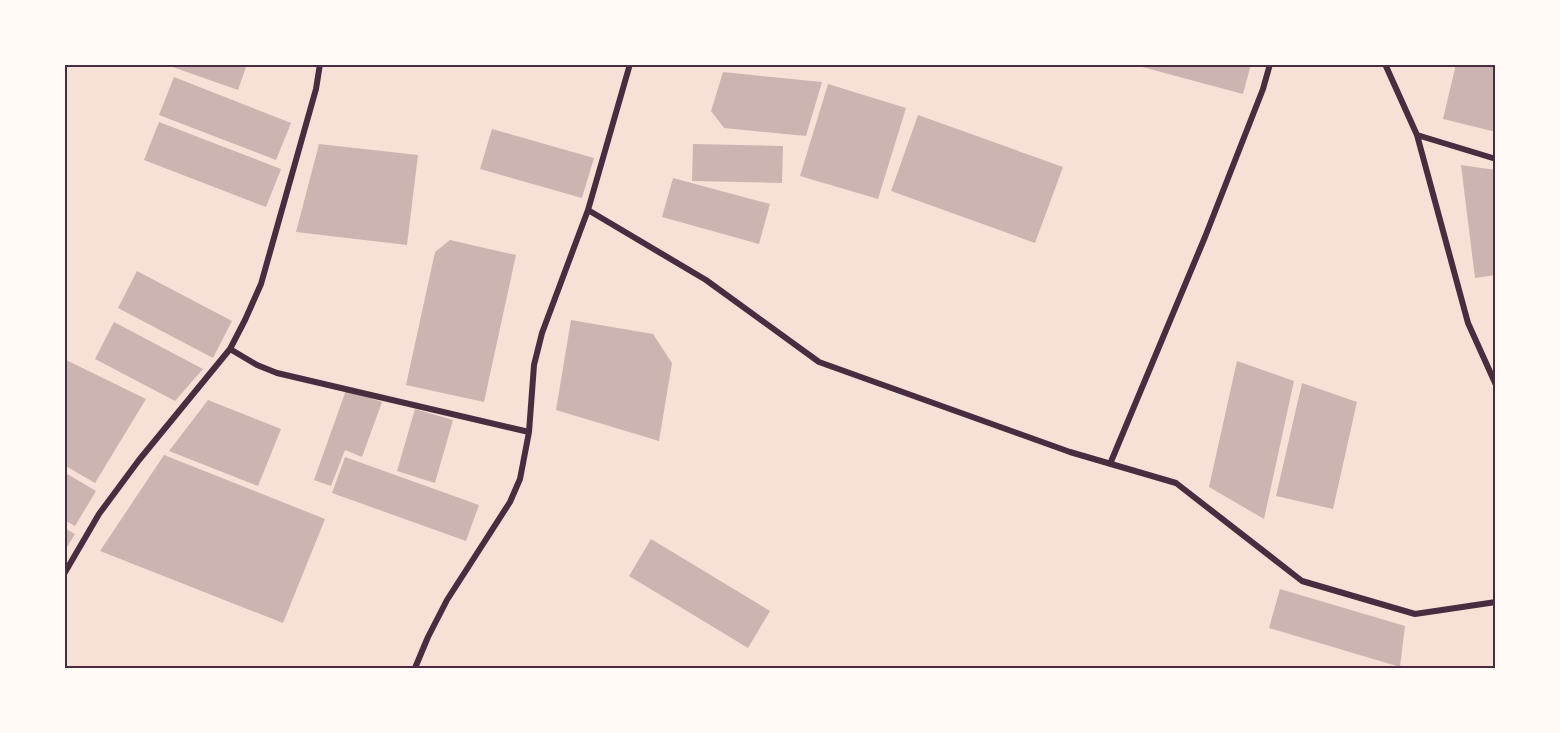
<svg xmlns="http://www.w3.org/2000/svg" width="1560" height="733" viewBox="0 0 1560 733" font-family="'Source Sans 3',sans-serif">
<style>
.building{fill:#ccb4b1}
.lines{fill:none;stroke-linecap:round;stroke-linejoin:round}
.minor{stroke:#4a2c40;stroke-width:6}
.neatline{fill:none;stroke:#4a2c40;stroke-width:2}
</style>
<rect width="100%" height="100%" fill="#f7e1d7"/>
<path class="building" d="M164,64H247L238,90Z
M1131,64H1251L1243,94Z
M1456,64H1496V132L1443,119Z
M723,72L822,82L806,136L724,128L711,111Z
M174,77L291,123L276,160L159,115Z
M828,84L906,108L878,199L800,176Z
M918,115L1063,167L1035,243L891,191Z
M159,122L281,169L266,207L144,160Z
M492,129L594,158L582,198L480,169Z
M319,144L418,155L407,245L296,232Z
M693,144L783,146L782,183L692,181Z
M1461,165L1496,170V275L1475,278Z
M673,178L770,204L759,244L662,217Z
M450,240L516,255L484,402L406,385L435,252Z
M137,271L232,321L213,358L118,308Z
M571,320L653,334L672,363L659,441L556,410Z
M114,322L203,369L175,401L95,359Z
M64,359L146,399L95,483L64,465Z
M1237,361L1294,381L1264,519L1209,487Z
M1302,383L1357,402L1333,509L1276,496Z
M346,390L382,402L362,457L345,450L331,486L314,480Z
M208,400L281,429L258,486L169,451Z
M415,409L453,420L435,483L397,471Z
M164,455L325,519L283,623L100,551Z
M345,457L479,505L466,541L332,493Z
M64,472L96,491L75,526L64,520Z
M64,528L75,534L64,552Z
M651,539L770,611L748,648L629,576Z
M1280,589L1405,626L1400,667L1269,628Z"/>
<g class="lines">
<path class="minor" d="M1385,64L1417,135L1468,323L1496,385
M1417,135L1496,159
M588,210L706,280L819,362L1070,452L1176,483L1302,581L1415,614L1496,602
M230,349L257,365L277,373L529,432
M1110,464L1205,237L1263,89L1270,64
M64,574L99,514L139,460L230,349L245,320L261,284L316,89L320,64
M415,668L428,637L447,600L510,502L520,479L529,432L534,365L542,333L588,210L630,64"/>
</g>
<rect width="1560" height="733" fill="none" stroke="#fffaf5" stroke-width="132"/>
<rect x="66" y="66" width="1428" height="601" class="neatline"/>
</svg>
